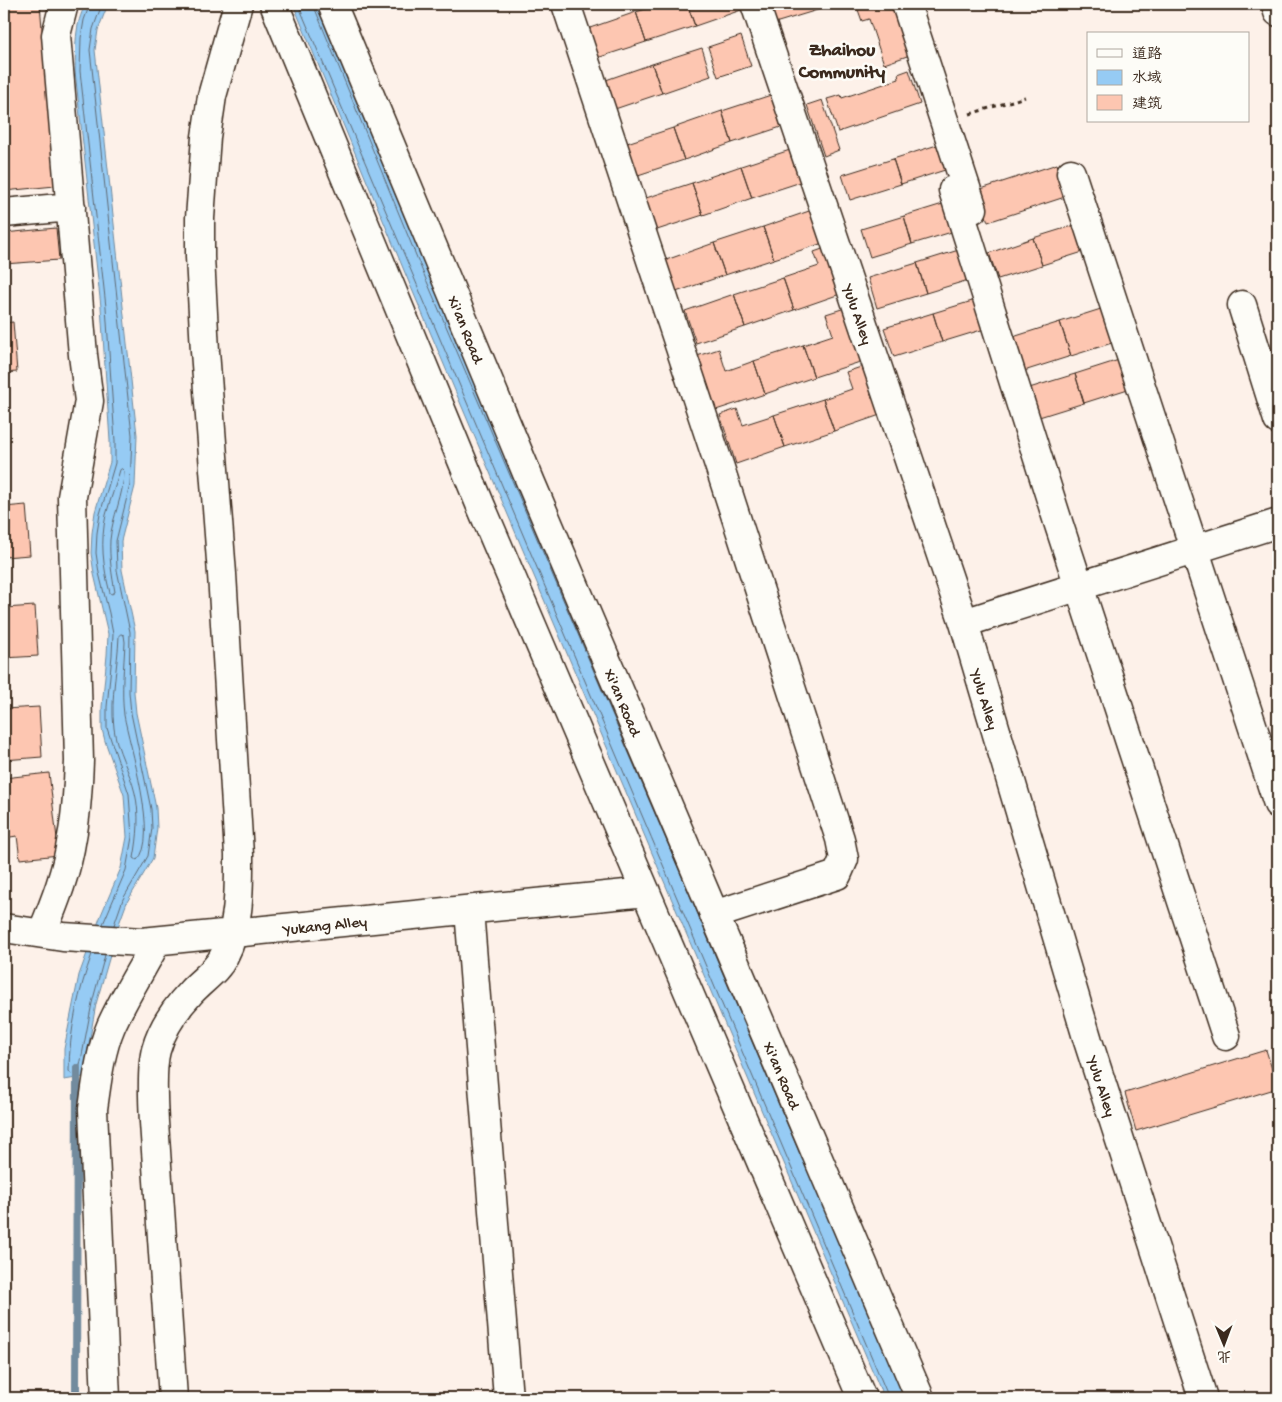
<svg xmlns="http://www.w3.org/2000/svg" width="1282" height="1402" viewBox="0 0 1282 1402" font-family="'Gochi Hand','LXGW WenKai TC',sans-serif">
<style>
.water{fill:#96cbf4;stroke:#728b9e}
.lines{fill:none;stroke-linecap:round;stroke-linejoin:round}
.shore{stroke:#5f6a74;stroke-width:1}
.stream{stroke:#728b9e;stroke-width:8}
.building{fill:#fdc6b1;stroke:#3b2a1e}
.minor-casing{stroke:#3b2a1e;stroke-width:31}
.path{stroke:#3b2a1e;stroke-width:3;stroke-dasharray:4 4;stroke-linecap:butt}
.minor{stroke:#fdfcf7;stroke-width:28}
.labels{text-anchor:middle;stroke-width:5;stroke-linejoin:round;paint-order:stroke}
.street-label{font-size:16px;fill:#3b2a1e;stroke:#fdfcf7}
.quarter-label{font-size:19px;font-weight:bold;fill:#3b2a1e;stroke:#fdfcf7}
</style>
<rect width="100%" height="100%" fill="#fdf1e9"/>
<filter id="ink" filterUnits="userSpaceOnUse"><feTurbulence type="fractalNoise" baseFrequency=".02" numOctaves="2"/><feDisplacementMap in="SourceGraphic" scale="10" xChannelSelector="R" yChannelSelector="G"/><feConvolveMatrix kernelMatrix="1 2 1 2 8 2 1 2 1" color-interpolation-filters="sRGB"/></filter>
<g filter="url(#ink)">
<path class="water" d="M86,4H108L98,30L95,50L137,435L135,486L121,541L122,570L135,631L134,692L136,713L156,808L157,828L153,858L127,902L120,921L96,1004L83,1077L64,1080V1049L79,975L101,915L121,868L127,837L124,795L105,741L102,729V707L107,655L108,634L94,574L91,553L92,533L95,512L110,462V441L101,307L75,71C76,48 74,24 86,4Z
M293,4H317L910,1398H884L408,280Z"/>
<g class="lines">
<path class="shore" d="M90,4L84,20L81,38L80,71L106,307L115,441V463L100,514L97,533L96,553L99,573L109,613L113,634L112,655L107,707V728L129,794L132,837L126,870L103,924
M102,4L93,29L90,50L132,435L130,485L116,541L117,570L130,632L129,692L131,713L151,809L152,828L148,856L123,899L114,925
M298,4L889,1398
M313,4L422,270L700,919
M122,469L124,471C124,495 112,517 110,540C109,558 112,575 115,592L112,594L110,593C103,566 100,542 106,515C110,500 116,485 120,470Z
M121,634L124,635L125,642C124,666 121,691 124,715C129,744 160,840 137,860L134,858C138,837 140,814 135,793C130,771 116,750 114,728C110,698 118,666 119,636Z
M700,920L802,1159
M92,954C79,990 69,1032 69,1071L71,1074L79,1071L92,1003L105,955"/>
<path class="stream" d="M76,1398L77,1068"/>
</g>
<path class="building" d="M4,4H40L55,186L4,191Z
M662,4H687L695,26L646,42L636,12Z
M687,4H742L744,9L695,26Z
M769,4H837L775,23Z
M866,4H896L913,54L884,64L869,19L862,21L857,7Z
M636,12L646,42L597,58L587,29Z
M741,36L751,66L718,77L708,47Z
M702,48L711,76L662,93L652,64Z
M652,64L662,93L612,110L603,81Z
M909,70L920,104L838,132L827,99L841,95L842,98L899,79L898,74Z
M771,95L781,127L732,143L722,111Z
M822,100L839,150L824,156L807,105Z
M722,111L732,143L684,160L673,128Z
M673,128L684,160L635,176L624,144Z
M937,145L945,170L901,184L893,159Z
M790,150L801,182L752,198L741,166Z
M893,159L901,184L850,200L842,175Z
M1057,164L1068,196L988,222L978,190Z
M741,166L752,198L703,215L692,183Z
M692,183L703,215L654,231L643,199Z
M946,203L955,231L912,244L904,216Z
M812,210L823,243L774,259L763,227Z
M904,216L912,244L870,257L861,229Z
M1078,224L1086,251L1042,265L1033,238Z
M763,227L774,259L725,275L714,243Z
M56,228L59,260L4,264V233Z
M1033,238L1042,265L998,279L989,253Z
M714,243L725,275L676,292L666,260Z
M828,247L843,293L794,310L783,278L819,266L814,252Z
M965,248L975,278L926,293L917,263Z
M917,263L926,293L877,308L868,278Z
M783,278L794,310L745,327L734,294Z
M734,294L745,327L696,343L685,311Z
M982,298L991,327L942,342L933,313Z
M845,308L863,361L814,377L803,345L833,335L826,314Z
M1104,308L1115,342L1071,356L1060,322Z
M933,313L942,342L894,357L884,328Z
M13,322L17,372L4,373V323Z
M1060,322L1071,356L1024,371L1013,337Z
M803,345L814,377L765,394L754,361Z
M719,349L726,371L754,361L765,394L716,410L697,356Z
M1122,359L1131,388L1084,403L1075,374Z
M867,365L883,414L834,431L823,399L852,389L846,372Z
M1075,374L1084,403L1036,418L1026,389Z
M823,399L834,431L785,447L774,415Z
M737,409L743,425L774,415L785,447L736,464L720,415Z
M26,505L30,555L4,557V507Z
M35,606L38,656L4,658V608Z
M39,707L42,757L4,760V709Z
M49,773L59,855L20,859L17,836L4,838V778Z
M1266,1050L1278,1088L1136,1131L1125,1093Z"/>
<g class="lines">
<g class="minor-casing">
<path id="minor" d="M274,4L480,504L862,1398
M332,4L531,483L920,1398
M566,4L720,468L840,839L844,859L837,875L714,915
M755,4L964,623L1088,1041L1203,1398
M906,4L973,209
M1276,4L1278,12
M1071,173L1278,804
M953,190L1059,525L1226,1036
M4,213L71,207
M1242,305L1278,420
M964,623L1278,523
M469,910L508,1398
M4,928L63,937L142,942L646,892
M42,933C55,902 67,871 72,837C77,812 78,786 79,761L72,497L89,401L83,355L56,35L64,4
M106,1398L93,1109C97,1081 100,1052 111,1026C124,997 142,969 157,941
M173,1398L154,1122C153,1103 151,1068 156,1050C162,1028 176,1008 191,992C202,980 217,971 224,956C240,926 239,888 239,855L222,574L205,351L200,257V218L206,137L212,96L238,4"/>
</g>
<path class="path" d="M970,114L1025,97"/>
<use href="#minor" class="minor"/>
</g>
</g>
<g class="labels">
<g class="street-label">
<text transform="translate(859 314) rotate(71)" y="6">Yulu Alley</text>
<text transform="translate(467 329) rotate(68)" y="6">Xi'an Road</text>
<text transform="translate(986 699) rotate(73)" y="6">Yulu Alley</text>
<text transform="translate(624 702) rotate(67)" y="6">Xi'an Road</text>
<text transform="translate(325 924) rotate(-6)" y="6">Yukang Alley</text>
<text transform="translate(783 1075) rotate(67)" y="6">Xi'an Road</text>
<text transform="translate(1103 1086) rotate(72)" y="6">Yulu Alley</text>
</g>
<g class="quarter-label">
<text x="842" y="55">Zhaihou<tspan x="842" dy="22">Community</tspan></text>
</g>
</g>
<rect width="1282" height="1402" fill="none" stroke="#fdfcf7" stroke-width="20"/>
<rect x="10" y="10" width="1262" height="1382" fill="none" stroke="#3b2a1e" stroke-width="2" filter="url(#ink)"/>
<rect x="1087" y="32" width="162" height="90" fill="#fdfcf7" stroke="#afa8a0"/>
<rect x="1097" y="49" width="25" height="8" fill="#fdfcf7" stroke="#afa8a0"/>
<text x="1132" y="58" font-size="15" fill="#3b2a1e">道路</text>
<rect x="1097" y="70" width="25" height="15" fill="#96cbf4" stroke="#afa8a0"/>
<text x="1132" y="82" font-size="15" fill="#3b2a1e">水域</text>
<rect x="1097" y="95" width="25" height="15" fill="#fdc6b1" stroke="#afa8a0"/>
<text x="1132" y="108" font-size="15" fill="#3b2a1e">建筑</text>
<g transform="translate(1224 1344) rotate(179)" stroke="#fdfcf7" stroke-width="4" paint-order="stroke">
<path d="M0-4L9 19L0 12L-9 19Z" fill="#3b2a1e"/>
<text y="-8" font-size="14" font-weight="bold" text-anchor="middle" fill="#3b2a1e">北</text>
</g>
</svg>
